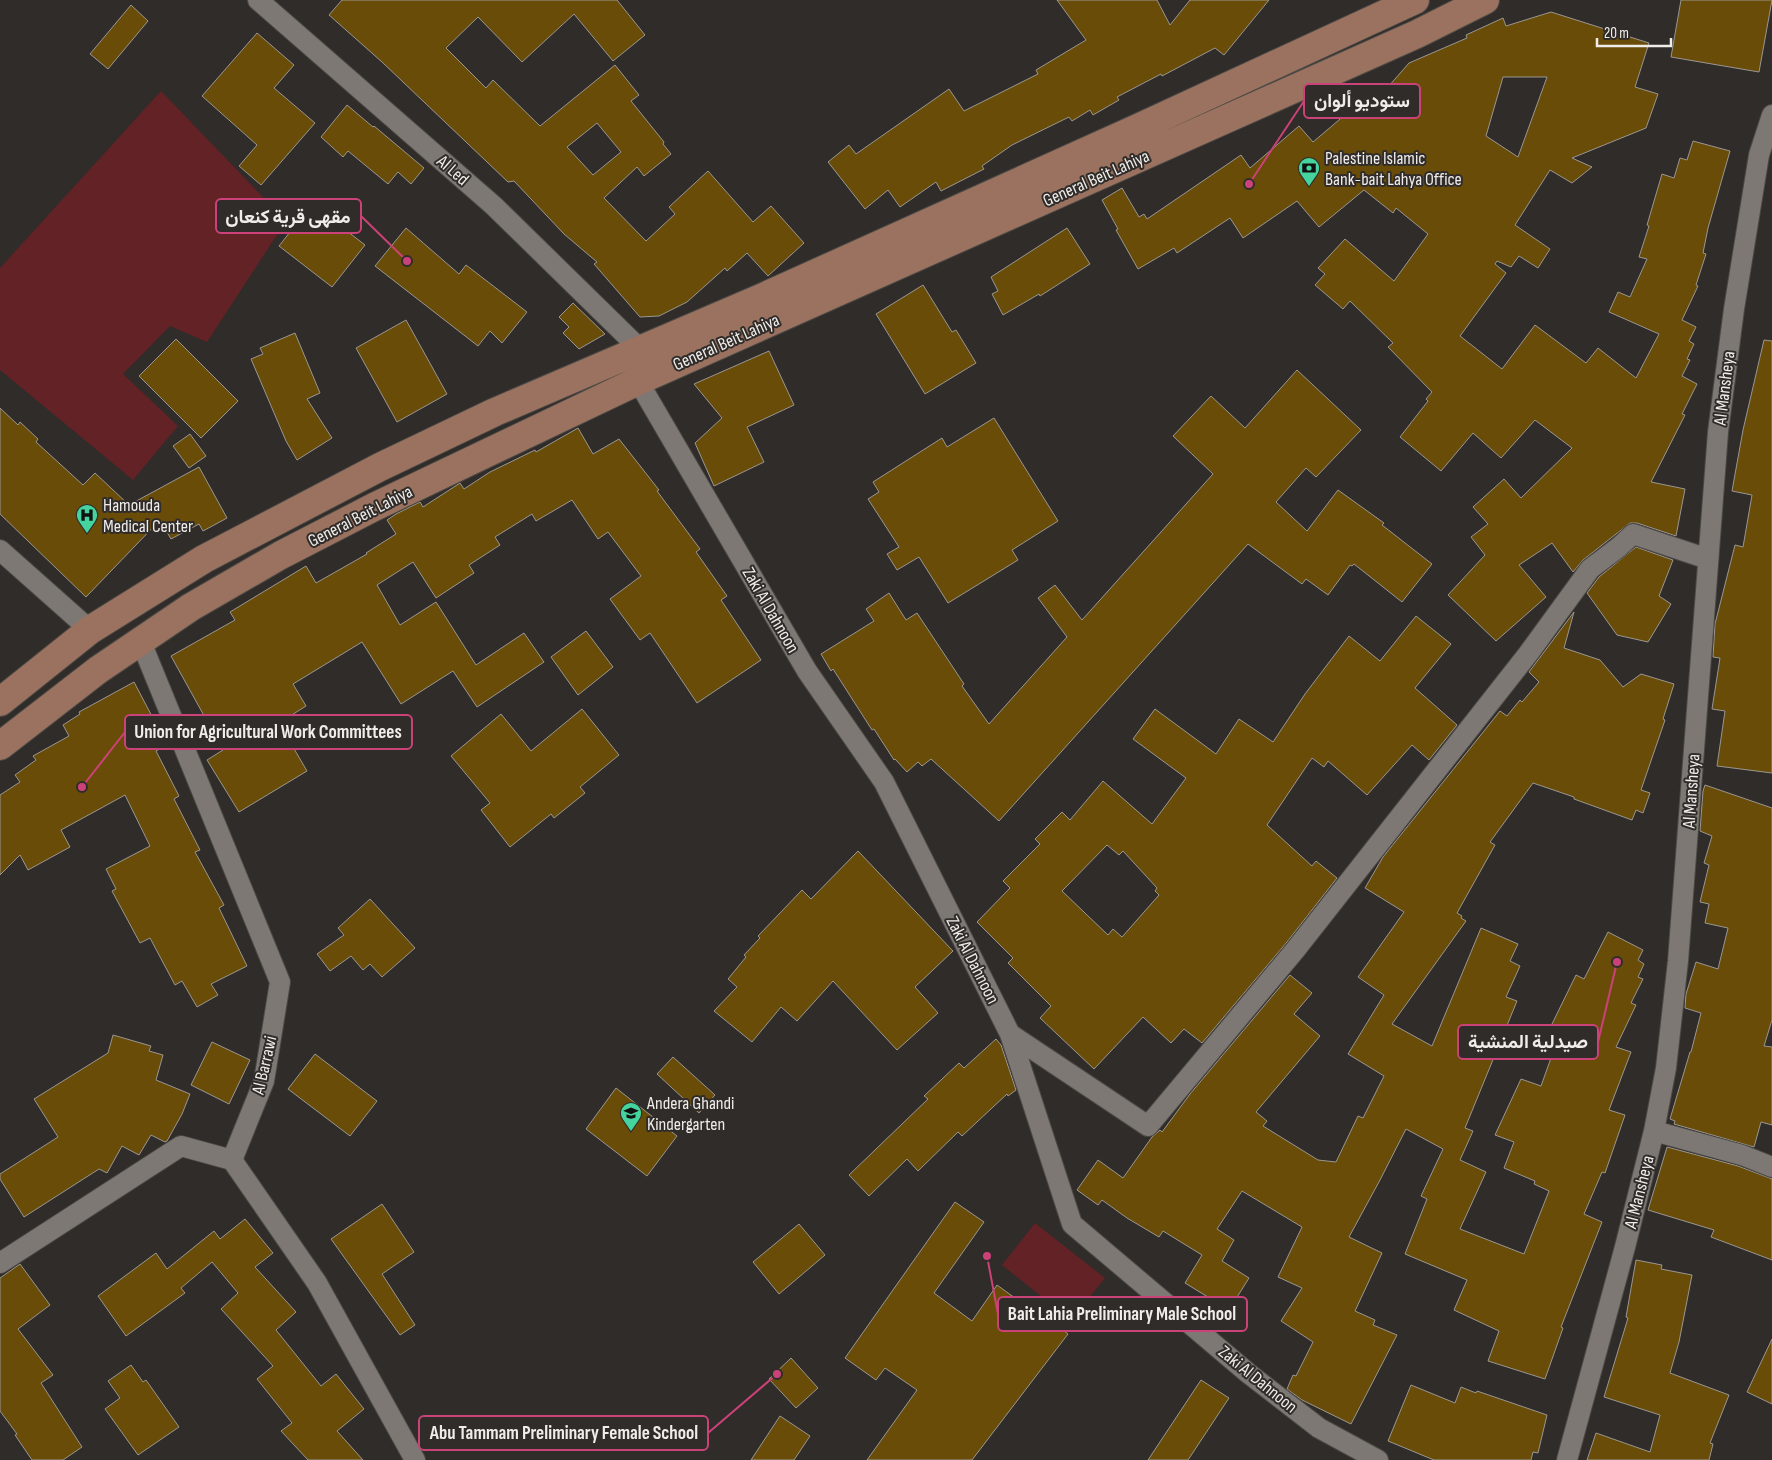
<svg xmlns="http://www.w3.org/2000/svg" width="1772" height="1460" viewBox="0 0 1772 1460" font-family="'Sofia Sans Condensed',Vazirmatn,sans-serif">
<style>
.green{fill:#632225}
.building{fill:#694c08;stroke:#9a9792;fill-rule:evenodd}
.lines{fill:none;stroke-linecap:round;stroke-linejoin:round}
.street-casing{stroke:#4c4945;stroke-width:22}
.secondary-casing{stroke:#4c4945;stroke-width:30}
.street{stroke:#7d7873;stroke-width:20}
.secondary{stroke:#9b725f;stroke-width:28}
.labels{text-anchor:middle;stroke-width:4;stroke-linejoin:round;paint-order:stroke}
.poi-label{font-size:18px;fill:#efecea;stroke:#302c29;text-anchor:start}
.street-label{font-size:18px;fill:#efecea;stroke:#302c29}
.leader{fill:none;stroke:#cb4278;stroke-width:2}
.callout-dot{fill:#cb4278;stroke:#302c29;stroke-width:2}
.callout{fill:#302c29;stroke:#cb4278;stroke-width:2}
.callout-label{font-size:19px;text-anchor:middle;font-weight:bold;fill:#efecea}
</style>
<rect width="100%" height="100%" fill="#302c29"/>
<path class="green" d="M161,91L286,221L207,342L170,326L123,374L178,426L133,480L0,370V268Z
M1035,1223L1105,1278L1071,1320L1002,1265Z"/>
<path class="building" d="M342,0H617L645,35L613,61L574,14L522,62L478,17L446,48L486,88L493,80L540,126L615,65L639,95L631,101L664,142L663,144L671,154L644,176L637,167L604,198L646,241L675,214L669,207L708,171L753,222L771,206L804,243L768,276L747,253L727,271L725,268L687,302L659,316L640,317L594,264L597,262L564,234L514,181L508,182L382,62L329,15ZM597,123L621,152L593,175L567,147Z
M1057,0H1157L1170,25L1190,0H1269L1224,55L1215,48L1162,76L1161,74L1117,97L1119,100L1093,115L1090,110L1072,121L1069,117L1012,145L982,166L984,169L941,191L936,182L900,207L888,190L865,209L828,162L849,145L856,154L949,89L964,111L1038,74L1036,70L1086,40Z
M1681,0H1772L1759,72L1671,57Z
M131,5L148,21L108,69L90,54Z
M1551,12L1649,43L1635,87L1658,94L1646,128L1572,158L1592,167L1572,183L1550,170L1515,225L1550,249L1538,268L1519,256L1511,267L1497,261L1495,264L1506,273L1460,336L1502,369L1535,325L1586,363L1598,348L1636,378L1659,334L1609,312L1618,292L1630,297L1647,259L1639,257L1649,226L1647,225L1662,174L1674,178L1680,158L1687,160L1693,141L1730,151L1708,228L1703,253L1706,254L1696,285L1698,286L1682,320L1696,327L1689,341L1694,344L1687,359L1690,360L1682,376L1697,384L1682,414L1685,415L1651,482L1685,489L1676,536L1637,523H1630L1583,560L1573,572L1552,543L1519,565L1546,597L1496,641L1448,595L1485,555L1471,537L1488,524L1473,507L1504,479L1521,498L1572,448L1535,420L1501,458L1473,433L1441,471L1400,437L1428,401L1426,399L1432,392L1388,347L1393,343L1350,301L1343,309L1315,285L1325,274L1318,268L1345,239L1394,281L1428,234L1396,208L1393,213L1364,190L1319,227L1297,201L1243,238L1230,218L1177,253L1174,248L1138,269L1116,230L1118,229L1102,200L1122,188L1139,217L1144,214L1147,219L1241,155L1250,168L1299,126L1313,142L1346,114L1351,118L1376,90L1381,95L1409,63L1467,38L1466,35L1503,18L1506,26ZM1503,77H1547L1518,157L1486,136Z
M257,33L294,65L274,88L315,123L261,185L239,166L257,145L202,96Z
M347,105L373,127L374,126L424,168L411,184L398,172L388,184L348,151L343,157L321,137Z
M312,204L365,245L332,287L279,246Z
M406,228L459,274L466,265L527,312L502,343L490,331L478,346L375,266Z
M1067,228L1090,264L1040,296L1039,294L1003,315L992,294L998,291L991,277Z
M923,285L952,332L956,330L976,363L925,394L876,314Z
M573,303L605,334L579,349L563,333L569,327L559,317Z
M406,320L447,394L397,422L356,348Z
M295,333L320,393L307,399L332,438L297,460L286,441L251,359L263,354L260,348Z
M176,339L238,401L201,438L139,376Z
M1764,340L1772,341V773L1717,766L1725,711L1712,709L1720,658L1713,657L1715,624L1735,545L1743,547L1752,495L1732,491L1743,430Z
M769,351L794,405L747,427L764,462L714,486L695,443L722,418L694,384Z
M1297,370L1361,430L1316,477L1306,468L1276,502L1307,531L1338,490L1384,523L1382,525L1432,564L1402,602L1354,564L1352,566L1350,565L1328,595L1306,579L1302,584L1248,544L999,821L931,759L922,766L918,762L907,772L895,759L894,760L874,729L872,730L833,669L831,671L821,654L874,621L866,609L889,593L906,620L917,613L964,684L962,686L989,724L1067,637L1038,598L1055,585L1082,620L1213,474L1173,436L1211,396L1245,428Z
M0,408L18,425L20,422L38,439L36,442L83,485L95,473L129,505L199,467L227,518L203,531L199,524L171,539L160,520L86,597L0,514Z
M994,418L1058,521L1012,550L1018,560L948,603L919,557L897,570L887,554L899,547L868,499L879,492L873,482L942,438L947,447Z
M578,428L593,454L619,439L659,490L657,491L700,549L696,552L727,596L721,600L761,660L697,703L650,633L640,640L610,599L641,576L608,532L598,539L572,500L536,521L532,514L495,537L500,545L469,565L474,573L436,598L413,562L377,585L400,625L436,602L476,665L524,633L544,662L477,707L453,671L401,704L362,642L293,684L306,706L279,723L307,771L239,812L207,760L223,750L171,656L235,620L230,612L306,566L316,583L367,554L366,553L396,534L387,520L396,514L420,502L423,507L460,483L464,489L490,472L535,450L536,452Z
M190,434L206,456L189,468L173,446Z
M1636,547L1673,560L1659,596L1671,604L1648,642L1617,635L1587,593L1599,577Z
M1574,612L1564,648L1600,660L1623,687L1641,674L1674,684L1663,719L1665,720L1641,790L1650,793L1643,813L1636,810L1632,820L1574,799V797L1533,783L1490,842L1495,845L1457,913L1462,916L1461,918L1466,921L1392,1024L1432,1046L1481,928L1518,944L1510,961L1520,966L1506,997L1517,1001L1465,1128L1473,1131L1460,1160L1486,1172L1460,1229L1524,1254L1549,1191L1534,1184L1535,1181L1504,1168L1514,1142L1495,1135L1521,1079L1541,1086L1561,1030L1551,1026L1576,975L1584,979L1608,932L1643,950L1638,960L1644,964L1638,977L1643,979L1631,1003L1636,1005L1616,1047L1631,1052L1609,1110L1625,1115L1605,1173L1602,1172L1584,1214L1602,1222L1561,1327L1563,1328L1545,1379L1488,1361L1499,1331L1454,1310L1467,1280L1405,1254L1427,1199L1421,1196L1443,1149L1406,1129L1380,1180L1349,1237L1382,1253L1355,1311L1375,1320L1373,1325L1397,1335L1351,1424L1302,1400L1287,1389L1293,1375L1296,1376L1313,1342L1281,1321L1302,1288L1278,1277L1302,1227L1242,1191L1217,1229L1234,1240L1222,1261L1249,1278L1229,1310L1185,1283L1202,1255L1163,1231L1159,1237L1127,1218L1102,1200L1098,1205L1077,1190L1098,1160L1123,1178L1152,1137L1160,1130L1162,1132L1190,1094L1290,975L1312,993L1294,1014L1320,1036L1256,1112L1267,1121L1263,1126L1318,1160L1336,1162L1358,1116L1363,1118L1384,1076L1348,1054L1384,995L1358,977L1404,912L1365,888L1383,857L1500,711L1507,716L1520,700L1522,702L1539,682L1529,672Z
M1416,616L1451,644L1415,688L1457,725L1429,760L1412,745L1367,795L1328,761L1324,767L1312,758L1267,825L1312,866L1316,861L1337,878L1287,942L1202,1043L1184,1029L1171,1043L1143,1017L1094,1069L1040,1018L1051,1006L1008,963L1013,958L977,922L1010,888L1003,881L1040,844L1035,839L1062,812L1070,820L1103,781L1152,824L1186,778L1133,739L1155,709L1216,754L1239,719L1273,742L1305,694L1349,636L1380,661ZM1107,845L1119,855L1123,851L1157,888L1155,891L1159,895L1122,937L1113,929L1108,935L1062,891Z
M586,631L613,667L578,695L551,657Z
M134,682L167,745L156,751L179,796L174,799L200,850L195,852L224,905L219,908L247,966L211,984L218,995L197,1007L182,981L175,985L150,938L140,943L112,891L116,889L106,869L150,846L125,795L61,830L70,847L28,870L20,855L0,875V795L20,782L15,775L36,760L33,756L69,736L63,725L80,714L79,712Z
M582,709L619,755L580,787L585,793L554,818L551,814L510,847L481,810L490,803L451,756L501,714L531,751Z
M1705,785L1772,808V1020L1764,1046L1772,1047V1125L1761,1122L1754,1147L1674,1124L1675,1121L1670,1119L1690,1052H1691L1701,1013L1685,1008L1686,994L1696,962L1718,969L1728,928L1705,923L1709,904L1700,902L1709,865L1704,863L1712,836L1700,831L1703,791Z
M858,851L953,951L915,987L938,1013L897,1050L833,981L797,1021L781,1007L752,1042L714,1011L737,987L728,979L746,957L744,955L760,938L758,936L802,890L811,899Z
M370,899L415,948L382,977L370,964L363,970L351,956L330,971L317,954L344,935L338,928Z
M113,1035L151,1046L149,1051L163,1055L156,1080L190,1094L182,1114L167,1141L165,1142L151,1135L139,1155L122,1146L107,1173L99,1169L24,1217L0,1179V1174L58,1137L34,1099L108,1053Z
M996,1039L1001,1045L1016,1090L1008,1096L1007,1094L962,1136L958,1132L918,1171L907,1159L869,1196L849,1175L928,1099L924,1096L959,1063L964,1068Z
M212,1042L250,1060L229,1104L191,1085Z
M315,1054L377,1101L350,1136L288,1089Z
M673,1057L715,1095L699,1113L657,1074Z
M616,1088L677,1136L647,1176L586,1129Z
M1667,1147L1738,1166L1772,1179V1260L1711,1237L1714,1230L1648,1210Z
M955,1202L984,1222L934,1293L972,1321L997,1285L1037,1314L1039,1311L1068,1334L972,1460H867L917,1390L885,1368L876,1380L845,1358Z
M382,1204L414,1252L382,1274L415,1325L400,1335L331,1239Z
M245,1219L273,1253L255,1267L296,1312L276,1330L321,1386L336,1374L364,1409L337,1431L363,1460H308L281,1431L292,1423L257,1379L273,1366L221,1309L238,1293L212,1262L181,1288L185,1293L126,1336L98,1296L156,1253L167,1269L214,1231L220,1239Z
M799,1224L825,1255L779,1294L753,1262Z
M1636,1260L1662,1265L1661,1269L1692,1275L1679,1342L1670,1373L1729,1395L1710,1443L1713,1444L1709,1460H1587L1596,1433L1650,1452L1660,1415L1604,1397L1628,1318L1626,1317Z
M20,1264L50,1305L18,1329L53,1375L41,1383L82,1447L63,1460H32L15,1435L17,1434L0,1411V1278Z
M1772,1339V1404L1747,1392Z
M791,1358L818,1388L796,1408L769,1379Z
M131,1365L143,1382L146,1380L179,1427L138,1455L105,1409L120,1398L108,1381Z
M1201,1380L1229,1398L1188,1460H1148Z
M1411,1385L1455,1403L1461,1387L1476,1393L1477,1391L1547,1415L1538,1453L1533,1452L1531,1460H1434L1388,1441Z
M780,1416L810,1436L794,1460H751Z"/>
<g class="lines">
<g class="street-casing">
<path id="street" d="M258,0L494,206L640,349
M638,381L807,671L884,782L1010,1034L1072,1224L1248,1373L1319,1428L1378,1460
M0,550L90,630
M141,642L280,982L264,1081L232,1160L317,1283L415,1460
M1010,1034L1148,1126L1296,949L1528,654L1590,569L1619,547L1633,534L1708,559
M1654,1131L1742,1155L1772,1167
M0,1263L181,1146L232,1160
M1567,1460L1625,1247L1654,1131L1666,1068L1678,961L1718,432L1734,309L1759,155L1772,115"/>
</g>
<g class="secondary-casing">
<path id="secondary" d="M0,702L90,630L204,559L380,467L495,412L763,297L1140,127L1415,0
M0,746L98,670L191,607L281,555L374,507L638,381L1417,34L1485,0"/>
</g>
<use href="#street" class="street"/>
<use href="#secondary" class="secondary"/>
</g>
<defs>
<g id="bank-pin" transform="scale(1.125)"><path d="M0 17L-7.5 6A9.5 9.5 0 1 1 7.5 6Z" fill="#46d49e" stroke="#302c29"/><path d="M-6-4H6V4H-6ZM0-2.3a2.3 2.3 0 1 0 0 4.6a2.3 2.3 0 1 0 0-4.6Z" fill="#111"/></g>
<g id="hospital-pin" transform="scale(1.125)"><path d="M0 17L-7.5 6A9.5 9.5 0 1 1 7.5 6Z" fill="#46d49e" stroke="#302c29"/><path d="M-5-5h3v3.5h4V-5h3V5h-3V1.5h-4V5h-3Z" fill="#111"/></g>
<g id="school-pin" transform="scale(1.125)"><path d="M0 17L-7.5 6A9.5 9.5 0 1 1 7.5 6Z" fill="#46d49e" stroke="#302c29"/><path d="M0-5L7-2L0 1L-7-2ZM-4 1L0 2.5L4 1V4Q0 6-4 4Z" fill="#111"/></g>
</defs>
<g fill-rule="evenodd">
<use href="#bank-pin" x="1309" y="168"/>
<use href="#hospital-pin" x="87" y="515"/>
<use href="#school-pin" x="631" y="1113"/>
</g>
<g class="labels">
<g class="poi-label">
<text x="1325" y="164">Palestine Islamic<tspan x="1325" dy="21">Bank-bait Lahya Office</tspan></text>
<text x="103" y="511">Hamouda<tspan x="103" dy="21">Medical Center</tspan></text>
<text x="647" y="1109">Andera Ghandi<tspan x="647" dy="21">Kindergarten</tspan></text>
</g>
<g class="street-label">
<text transform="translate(453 170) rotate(41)" y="6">Al Led</text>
<text transform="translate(1096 178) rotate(-24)" y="6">General Beit Lahiya</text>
<text transform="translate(726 342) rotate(-24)" y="6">General Beit Lahiya</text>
<text transform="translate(1724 388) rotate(-83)" y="6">Al Mansheya</text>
<text transform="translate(360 516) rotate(-27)" y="6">General Beit Lahiya</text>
<text transform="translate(771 610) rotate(60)" y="6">Zaki Al Dahnoon</text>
<text transform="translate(1691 791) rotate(-86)" y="6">Al Mansheya</text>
<text transform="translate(973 960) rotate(63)" y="6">Zaki Al Dahnoon</text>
<text transform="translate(264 1065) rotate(-77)" y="6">Al Barrawi</text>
<text transform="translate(1639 1192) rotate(-76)" y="6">Al Mansheya</text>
<text transform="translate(1258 1379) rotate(39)" y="6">Zaki Al Dahnoon</text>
</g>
</g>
<path class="leader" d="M1249 184L1304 101M407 261L361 216M82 787L125 732M1617 962L1598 1042M987 1256L998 1314M777 1374L708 1433"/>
<g class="callout-dot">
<circle cx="1249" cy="184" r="5"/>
<circle cx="407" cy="261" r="5"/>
<circle cx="82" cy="787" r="5"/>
<circle cx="1617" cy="962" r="5"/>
<circle cx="987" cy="1256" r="5"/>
<circle cx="777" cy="1374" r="5"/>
</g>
<g class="callout">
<rect x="1304" y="84" width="116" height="34" rx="5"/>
<rect x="216" y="199" width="145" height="34" rx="5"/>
<rect x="125" y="715" width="287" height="34" rx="5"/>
<rect x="1458" y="1025" width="140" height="34" rx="5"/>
<rect x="998" y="1297" width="249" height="34" rx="5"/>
<rect x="419" y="1416" width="289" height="34" rx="5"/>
</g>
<g class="callout-label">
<text x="1362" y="107">ستوديو ألوان</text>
<text x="288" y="223">مقهى قرية كنعان</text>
<text x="268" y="738">Union for Agricultural Work Committees</text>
<text x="1528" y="1048">صيدلية المنشية</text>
<text x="1122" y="1320">Bait Lahia Preliminary Male School</text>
<text x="564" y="1439">Abu Tammam Preliminary Female School</text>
</g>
<path d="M1597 38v8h74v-8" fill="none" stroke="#efecea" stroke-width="2.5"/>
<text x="1604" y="38" font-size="15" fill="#efecea" stroke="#302c29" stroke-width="4" paint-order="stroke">20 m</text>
</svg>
